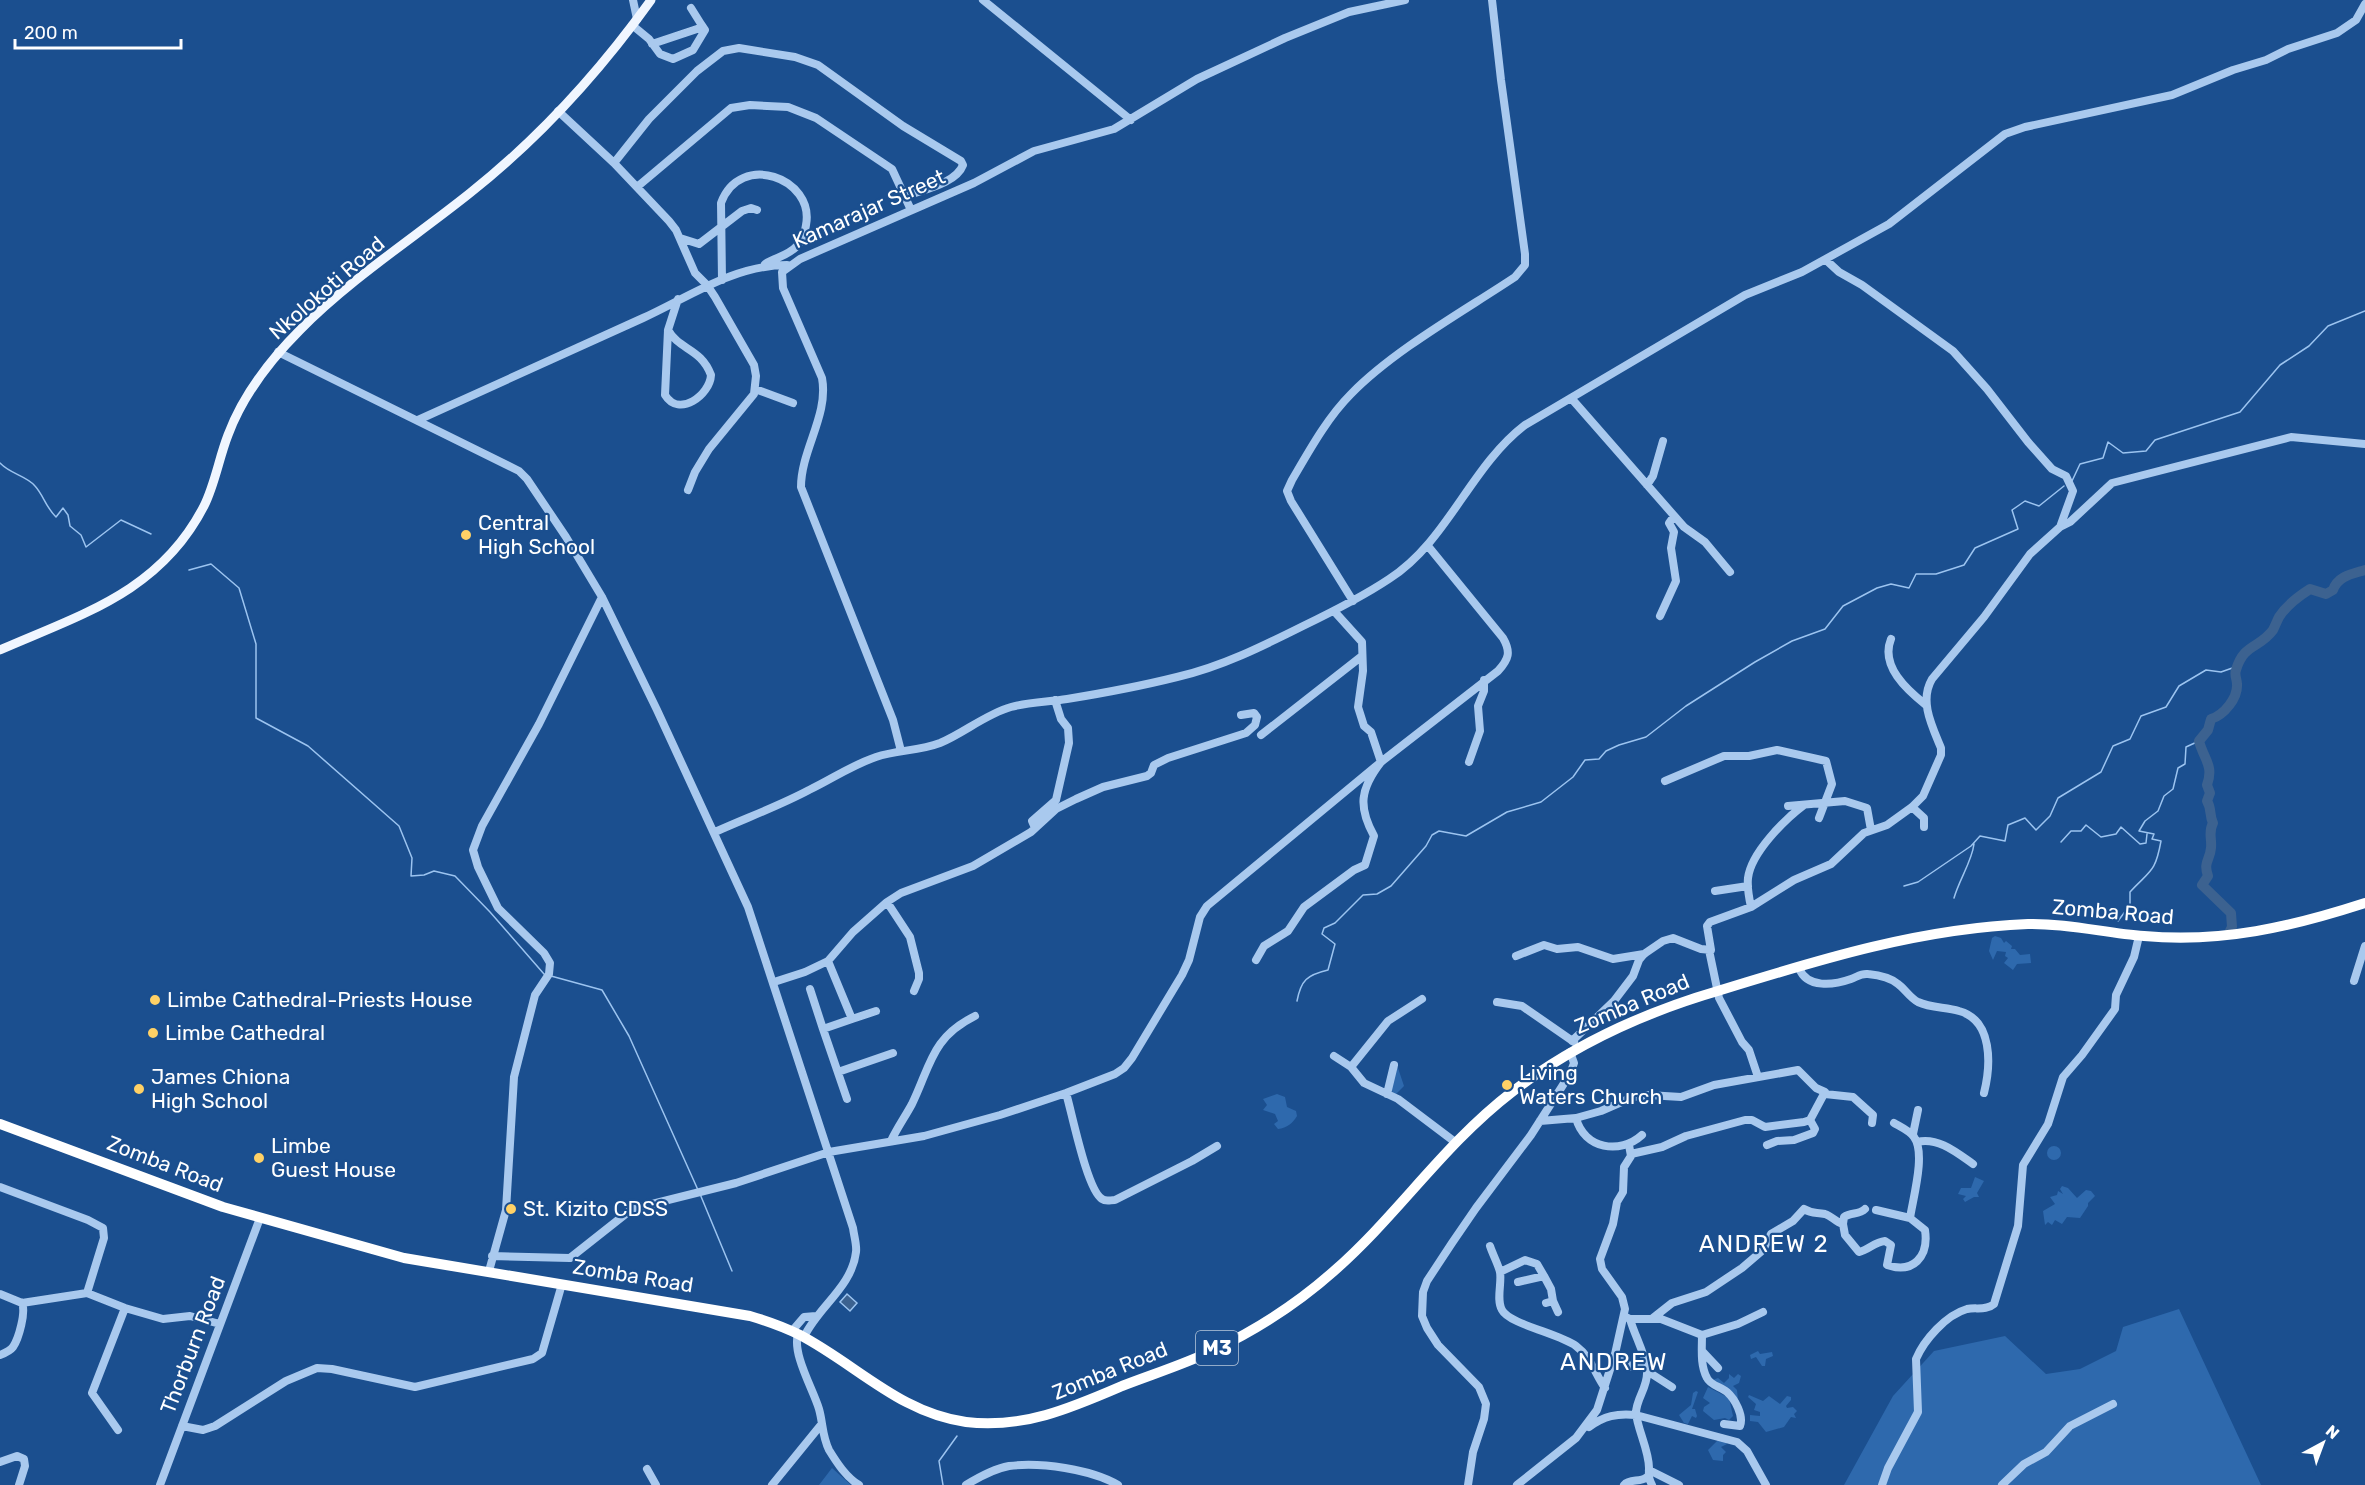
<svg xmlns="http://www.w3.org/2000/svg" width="2365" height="1485" viewBox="0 0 2365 1485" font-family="Rubik,sans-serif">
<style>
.green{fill:#2e69ad}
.water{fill:#3c6290;stroke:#9cc4f0;stroke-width:1.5}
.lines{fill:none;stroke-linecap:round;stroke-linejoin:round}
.stream{stroke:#9cc4f0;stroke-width:1.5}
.river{stroke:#3c6290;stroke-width:10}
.minor{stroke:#a9c9ee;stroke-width:8}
.major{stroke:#f0f6ff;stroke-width:9}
.highway{stroke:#fff;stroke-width:10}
.poi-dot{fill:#ffd166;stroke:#1b4f8f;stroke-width:2}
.labels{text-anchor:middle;stroke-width:4.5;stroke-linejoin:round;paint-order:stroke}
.shield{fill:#1b4f8f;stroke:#bbcadd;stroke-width:1.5}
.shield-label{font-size:20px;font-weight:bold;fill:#fff}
.street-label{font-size:21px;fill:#fff;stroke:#1b4f8f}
.poi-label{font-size:21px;fill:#fff;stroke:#1b4f8f;text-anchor:start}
.quarter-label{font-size:24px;letter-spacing:1.5px;fill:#fff;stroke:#1b4f8f}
</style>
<rect width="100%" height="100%" fill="#1b4f8f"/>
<path class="green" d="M1995,936L2001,938L2004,943L2006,941L2012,946L2011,949H2015L2020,955L2030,954L2031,963L2017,964L2013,970L2004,963L2008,958L2005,956L2006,952L1997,951L1993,960L1989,951L1992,938Z
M1397,1065L1404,1086L1395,1095L1391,1090Z
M1277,1094L1285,1097L1287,1107L1296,1111L1297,1116C1293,1123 1287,1128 1278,1129L1274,1124L1278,1121L1275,1114L1263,1110L1267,1105L1263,1099Z
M2047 1153a7 7 0 1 1 14 0a7 7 0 1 1-14 0Z
M1975,1177L1984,1181L1977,1193L1979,1197H1974L1965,1202L1963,1199L1966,1196L1958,1194L1961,1188H1971Z
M2062,1186L2068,1188L2077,1198L2086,1190L2091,1191L2095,1196L2088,1203V1206L2080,1218L2067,1217L2062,1224L2055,1220L2052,1225L2048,1222L2045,1225L2043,1211L2055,1204L2050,1197L2057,1195L2058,1191L2063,1194L2060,1189Z
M2179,1309L2261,1485H1844L1893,1396L1934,1351L2005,1336L2046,1374L2080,1369L2116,1351L2123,1327Z
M1758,1351L1760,1354L1772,1352L1773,1356L1766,1359L1765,1366H1762L1756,1357L1751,1359L1750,1355Z
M1729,1374L1734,1378L1738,1374L1741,1376L1739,1383L1733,1386L1737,1390L1738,1400L1735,1402L1713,1380L1718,1378L1724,1383L1729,1378Z
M1708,1387L1729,1398L1733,1416L1729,1420L1725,1418L1714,1420L1703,1411L1704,1407L1710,1403L1703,1398Z
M1696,1391L1698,1392L1692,1409H1695L1697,1416L1696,1418L1692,1416L1688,1424L1684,1423L1679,1415L1691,1405L1693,1393Z
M1749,1395L1763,1401L1769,1396L1780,1404L1787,1396L1791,1397V1400L1786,1406L1787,1408L1793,1407L1797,1411L1794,1414L1796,1418L1791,1417L1784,1427L1766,1432L1758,1422L1750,1421V1415L1760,1416V1412L1754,1410L1756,1404L1748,1397Z
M1719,1439L1724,1440L1727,1444L1721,1447L1726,1452L1723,1455V1461L1713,1460L1708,1450Z
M832,1468L851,1485H819Z"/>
<path class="water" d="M847,1294L857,1303L850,1311L840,1302Z"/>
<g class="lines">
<path class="stream" d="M0,463C10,474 27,476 35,486C44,496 45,506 56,517L63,508L68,515L70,526L81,535L86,547L121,520L151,534
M2072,481L2080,464L2103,458L2108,442L2123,453L2146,451L2155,440L2240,412L2280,365L2309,346L2328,326L2365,311
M189,570L211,564L239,588L256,644V718L308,746L399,826L412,858L411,876L424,875L434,871L455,876L490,912L544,974
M2061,842L2071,831H2081L2086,825L2101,837L2116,834L2121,827L2140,844L2146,843L2147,834
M1904,886L1918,882L1971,846L1980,836L2005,841L2008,825L2025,818L2036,830L2050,816L2058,798L2101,772L2113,746L2130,739L2141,716L2166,707L2179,686L2206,670L2221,672L2238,666
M1954,898C1959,880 1972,861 1974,844
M2118,921L2130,905V892C2150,870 2155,874 2161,841L2152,839L2154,834L2139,831L2145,821L2158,811L2164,796L2173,789L2178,768L2185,764L2186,747L2199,741
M551,976L602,990L629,1036L698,1190
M1297,1001C1301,980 1307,975 1328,970L1335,944L1322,934L1324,928L1335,923L1363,895L1377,894L1391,886L1426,846L1432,835L1439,831L1466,836L1507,812L1541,802L1573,777L1585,760L1599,759L1606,751L1619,745L1646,737L1686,706L1755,662L1792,641L1825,629L1843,606L1877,588L1891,584L1909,588L1916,574H1936L1964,565L1975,548L2018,529L2012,510L2025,501L2039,506L2064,486
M700,1194L732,1271
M943,1485L939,1461L957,1436"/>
<path class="river" d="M2230,931L2232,927L2231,913L2202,885L2208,876C2203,862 2210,860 2211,848C2212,838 2208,832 2213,823C2209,815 2212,809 2207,801L2210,793L2207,785C2214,765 2204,760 2199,741L2208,730L2211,719C2224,715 2238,698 2237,684C2237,679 2234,675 2236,670C2244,643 2259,649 2273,630C2275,626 2277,621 2279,617C2286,606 2299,596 2310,589L2326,594L2333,590C2338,576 2352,574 2365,570"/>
<path class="minor" d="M633,0L637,19
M983,0L1131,120
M632,25L649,39L660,54L673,59L693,50L705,30L701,24
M652,44L700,28L701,24L691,8
M558,111L614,163L669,221L676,230L695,273L707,285L715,297L754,365L756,376L754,394L709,449L695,472L688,490
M614,163L649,119L697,71L723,51L739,48L795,57L818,65L903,126L961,161L963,165C956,184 921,190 904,197
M637,187L731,108L750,105L788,107L816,118L892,169L911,210
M680,238L699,244L742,211L751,208L757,210
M722,280L721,203C740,151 815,178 806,225C805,233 803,240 797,246C788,256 776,257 765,264
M668,330C679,350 701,348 711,375C710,395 679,418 665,395Z
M668,330L678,299
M278,352L519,471L527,479L566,537L602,597L657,710L748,907L853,1228C854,1236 857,1245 856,1252C852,1287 818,1307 804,1337
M755,389L793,403
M1571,398L1684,527L1705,542L1730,572
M418,420C493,386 568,352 643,318C689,297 734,265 787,265
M1647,485L1653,476L1663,441
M2060,527L2070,522L2112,483L2291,437L2365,444
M1353,601L1291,501L1287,491L1292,480C1309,451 1327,418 1351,394C1394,350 1464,311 1515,277L1525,265V254L1501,80L1492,0
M1660,616L1676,581L1671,548L1674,532L1669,523L1674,516
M1891,639C1880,666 1907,690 1926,705
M1261,735L1362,656
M901,751L893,720L801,487C801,450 829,415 822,378L783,288L782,272L800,259L974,183L1034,151L1114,129L1197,79L1285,38L1349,12L1405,0
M1469,762L1480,731L1478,706L1484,691V680
M1665,781L1724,756H1749L1777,750L1826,761L1832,784L1819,818
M1788,806L1845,801L1867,808L1871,830
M1912,807L1924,818V827
M1035,828L1032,821L1056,800L1069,743L1068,728L1061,719L1055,700
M715,832C746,818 779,806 809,790C832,779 852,765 876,757C897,750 919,751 940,743C964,733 986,714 1011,707C1029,702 1048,702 1067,699C1104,693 1141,686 1177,677C1221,667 1263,646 1303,626C1332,612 1362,597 1389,579C1448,541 1470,467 1525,425L1745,295L1802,272L1889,224L2005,134L2025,127L2172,95L2233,70L2266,60L2288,49L2337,33L2356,20L2365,4
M1715,891L1748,886
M887,902L910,937L919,973V979L914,991
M1751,907C1749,898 1747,888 1748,878C1751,853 1784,820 1804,805
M1709,950L1719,998L1742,1042L1749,1050L1758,1077
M1516,956L1544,945L1557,949L1578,947L1613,959L1644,954
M1256,960L1264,946L1288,931L1304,907L1354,870L1365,865L1374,836C1358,807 1360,789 1381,762L1371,732L1364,726L1358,707L1363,671L1362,642L1334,611
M828,961L852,1019L823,1029L847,1099
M1799,968C1807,989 1834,985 1851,979C1857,977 1861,973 1868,974C1878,975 1891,978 1898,984C1905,989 1910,998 1918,1002C1931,1008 1946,1007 1959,1011C1993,1020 1991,1065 1984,1093
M2354,981L2365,946
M774,982L805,972L828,961L853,932L887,902L901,893L973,866L1031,832L1056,809L1076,799L1103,787L1147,776L1151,773L1154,765L1168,758L1246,733L1255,725L1257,717L1254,713L1241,715
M810,989L823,1029
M1422,999L1388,1021L1351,1067L1364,1083L1398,1099L1455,1142
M1497,1002L1522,1006L1574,1042
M852,1019L876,1011
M1572,1041L1614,1001L1633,976L1639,960L1644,954L1663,941L1673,938L1701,949L1711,950L1707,926L1710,922L1751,907L1794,880L1831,864L1864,833L1887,825L1912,807L1923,796L1941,755V748C1932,726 1919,701 1932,679L1984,617L2030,554L2060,527L2073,491L2066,476L2052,469L2028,442L1987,389L1953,351L1862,285L1839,272L1826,260
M1334,1056L1351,1067
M838,1072L893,1053
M1066,1093C1072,1113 1087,1190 1102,1199C1106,1202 1110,1200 1115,1200L1192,1161L1217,1146
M1387,1094L1394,1065
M1576,1118C1584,1149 1620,1155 1642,1135
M1540,1121L1576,1118L1601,1111L1633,1097L1648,1095L1681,1097L1714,1085L1798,1070L1816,1088L1825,1092V1094L1853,1097L1873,1115L1872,1123
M1894,1123C1901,1127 1910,1131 1914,1137C1926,1153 1913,1198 1910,1218
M1913,1134L1918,1110
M891,1141C897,1128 905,1117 912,1104C931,1065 931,1038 975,1016
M1917,1142C1938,1137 1956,1152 1973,1164
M1767,1145L1777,1141L1794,1140L1813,1133L1815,1129L1810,1120
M1631,1154L1662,1147L1686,1136L1745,1120H1752L1765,1127L1804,1122L1810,1120L1825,1092
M0,1187L88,1220L103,1228L104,1238L87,1293
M1843,1224L1844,1217C1851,1212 1859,1215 1865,1209
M1490,1246C1493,1255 1498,1264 1500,1272C1502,1283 1496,1300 1502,1310C1509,1324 1560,1334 1576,1346C1591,1357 1595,1374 1605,1388
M492,1256L570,1258L632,1209L736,1183L829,1152L924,1136L1000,1115L1066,1093L1115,1074L1124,1068L1132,1058L1182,975L1189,960L1200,917L1207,906L1381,762L1498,671C1509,659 1511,652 1503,638L1428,546
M489,1271L506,1210L514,1077L535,995L549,974L550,963L544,953L498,908L478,867L473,850L482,826L539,724L602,597
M1500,1272L1525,1260L1537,1264L1544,1276
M1518,1282L1544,1276L1551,1289L1553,1301L1546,1303
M0,1294L22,1303L87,1293L125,1308L163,1319L190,1316L220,1324
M1553,1301L1558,1312
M1626,1317L1630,1319H1661L1702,1335L1738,1324L1763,1312
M1653,1318L1672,1303L1706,1292L1742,1268L1763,1250L1771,1234L1793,1221L1804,1209C1812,1214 1816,1212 1825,1214C1832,1216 1835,1222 1843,1224L1845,1235L1859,1252C1869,1250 1874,1242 1885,1241L1891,1245L1887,1265C1913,1274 1929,1257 1925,1230L1910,1218L1876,1210
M1630,1319C1635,1337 1646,1354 1647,1372C1648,1387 1636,1399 1636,1413C1637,1428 1649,1450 1649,1468C1649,1476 1648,1477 1652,1485
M792,1331L804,1317L816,1316
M798,1334C792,1354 813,1389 819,1409C823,1423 822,1436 829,1450C837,1463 846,1477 859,1485
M1702,1335C1702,1349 1700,1365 1707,1378C1710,1385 1721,1387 1727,1392C1735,1399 1744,1416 1740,1426L1724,1424
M1702,1351L1718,1368
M1615,1354L1631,1367L1645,1364
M0,1355C5,1353 10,1351 13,1347C19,1338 26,1312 22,1303
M1647,1371L1672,1387
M182,1426L203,1430L215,1426L286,1381L317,1368L332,1369L415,1387L533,1359L542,1353L562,1284
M1589,1427C1604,1416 1617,1413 1636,1415L1737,1442L1747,1451L1766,1485
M118,1430L92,1393L125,1308
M0,1462L17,1456L24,1459L25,1466L19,1485
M647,1469L656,1485
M1649,1470L1679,1485
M160,1485L260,1218
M772,1485L820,1426
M966,1485C979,1477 993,1469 1009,1466C1040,1462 1091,1469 1118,1485
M1468,1485L1473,1452L1484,1419L1486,1404L1479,1387L1438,1345L1427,1328L1422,1316L1423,1292L1427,1281L1452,1243L1476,1208L1531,1135L1570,1074L1574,1063L1570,1052
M1517,1485L1576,1438L1597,1410L1615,1354L1625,1309L1622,1297L1602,1269L1600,1259L1613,1224L1617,1202L1623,1192L1624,1167L1631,1156L1629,1145
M1624,1485C1630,1478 1640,1483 1647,1477
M1882,1485L1888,1468L1918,1412L1916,1359C1924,1340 1946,1315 1967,1309C1976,1307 1986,1311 1994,1304L2018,1226L2023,1165L2048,1124L2063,1077L2082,1055L2115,1009L2116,995L2134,957L2139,936
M2002,1485L2024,1464L2046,1452L2070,1426L2113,1404"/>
<path class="major" d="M0,650C82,614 160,592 204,506C215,484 219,458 228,435C243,395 270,360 300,330C349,280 415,237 470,193C538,139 600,71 651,0"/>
<path class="highway" d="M0,1124L223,1207L404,1258L750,1316C767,1321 784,1327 800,1335C857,1365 900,1413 966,1422C1023,1429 1071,1408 1122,1386C1153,1374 1185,1364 1214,1350C1258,1329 1298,1303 1334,1271C1398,1215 1443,1145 1512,1092C1574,1044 1645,1012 1721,990C1821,959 1922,928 2028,924C2067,923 2105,933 2144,936C2222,943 2291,927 2365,903"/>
</g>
<g class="poi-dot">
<circle cx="466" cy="535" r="6"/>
<circle cx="155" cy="1000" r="6"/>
<circle cx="153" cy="1033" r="6"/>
<circle cx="1507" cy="1085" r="6"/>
<circle cx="139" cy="1089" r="6"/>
<circle cx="259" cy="1158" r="6"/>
<circle cx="511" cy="1209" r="6"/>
</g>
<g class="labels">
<rect class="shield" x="1196" y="1331" width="42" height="34" rx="4.5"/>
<g class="shield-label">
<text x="1217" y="1355">M3</text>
</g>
<g class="street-label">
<text transform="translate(869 209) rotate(-24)" y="7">Kamarajar Street</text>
<text transform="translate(327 288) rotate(-41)" y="7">Nkolokoti Road</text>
<text transform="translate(2113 912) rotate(5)" y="7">Zomba Road</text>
<text transform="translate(1632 1004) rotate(-23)" y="7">Zomba Road</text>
<text transform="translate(165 1164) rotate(21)" y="7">Zomba Road</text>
<text transform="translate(633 1276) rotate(9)" y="7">Zomba Road</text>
<text transform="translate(193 1345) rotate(-69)" y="7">Thorburn Road</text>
<text transform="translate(1110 1371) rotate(-22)" y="7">Zomba Road</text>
</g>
<g class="poi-label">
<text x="478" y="530">Central<tspan x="478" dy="24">High School</tspan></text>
<text x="167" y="1007">Limbe Cathedral-Priests House</text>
<text x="165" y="1040">Limbe Cathedral</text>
<text x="1519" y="1080">Living<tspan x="1519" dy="24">Waters Church</tspan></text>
<text x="151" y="1084">James Chiona<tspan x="151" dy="24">High School</tspan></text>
<text x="271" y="1153">Limbe<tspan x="271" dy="24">Guest House</tspan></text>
<text x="523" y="1216">St. Kizito CDSS</text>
</g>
<g class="quarter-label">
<text x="1764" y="1252">ANDREW 2</text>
<text x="1614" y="1370">ANDREW</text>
</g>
</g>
<g transform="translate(2323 1443) rotate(41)" stroke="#1b4f8f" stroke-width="4.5" paint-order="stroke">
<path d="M0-4.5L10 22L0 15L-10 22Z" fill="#ffffff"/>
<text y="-9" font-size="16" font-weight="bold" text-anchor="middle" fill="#ffffff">N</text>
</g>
<path d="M15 39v9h166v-9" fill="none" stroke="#ffffff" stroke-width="3"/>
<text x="24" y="39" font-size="18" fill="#ffffff" stroke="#1b4f8f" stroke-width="4.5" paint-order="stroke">200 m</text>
</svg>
